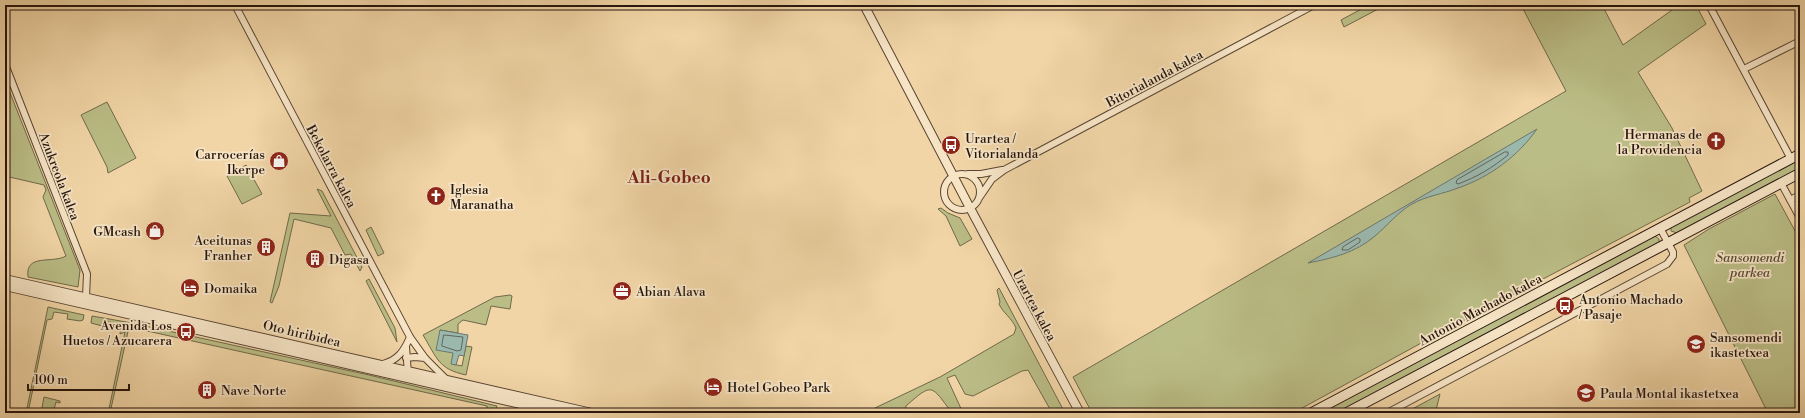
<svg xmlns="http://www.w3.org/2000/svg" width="1805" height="418" viewBox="0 0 1805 418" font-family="'Libre Bodoni',serif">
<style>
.green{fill:#bbbd86;stroke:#70694a}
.water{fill:#9bb8ad;stroke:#6c776d}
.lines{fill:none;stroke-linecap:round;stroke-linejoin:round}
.shore{stroke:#60665e;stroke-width:1}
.minor-casing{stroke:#594534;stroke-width:8}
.tertiary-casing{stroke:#594534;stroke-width:10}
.secondary-casing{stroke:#26150e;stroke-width:11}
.minor{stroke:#f6e4c5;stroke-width:6}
.tertiary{stroke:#f6e4c5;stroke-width:8}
.secondary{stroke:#f6e4c5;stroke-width:9}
.labels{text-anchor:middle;stroke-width:3.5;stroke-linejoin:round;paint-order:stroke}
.street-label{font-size:13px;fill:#26150e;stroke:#f6e4c5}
.poi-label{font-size:13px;fill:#26150e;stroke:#f6e4c5;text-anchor:start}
.park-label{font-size:13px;font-style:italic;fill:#534732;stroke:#f6e4c5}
.district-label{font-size:17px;font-weight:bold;fill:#7a1f14;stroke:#f6e4c5}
</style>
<rect width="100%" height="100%" fill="#f1d5a6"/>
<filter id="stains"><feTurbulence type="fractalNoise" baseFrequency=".005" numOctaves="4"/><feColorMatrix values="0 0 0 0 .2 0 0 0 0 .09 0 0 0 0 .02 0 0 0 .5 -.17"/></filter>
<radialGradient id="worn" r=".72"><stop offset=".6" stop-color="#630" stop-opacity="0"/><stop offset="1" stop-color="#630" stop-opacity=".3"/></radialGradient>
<path class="green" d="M1369,5H1381L1382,7L1344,27L1341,20Z
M1521,5H1602L1623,45L1679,5H1696L1706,24L1638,72L1672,128L1702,191L1689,198L1690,202L1436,335L1293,413H1092L1073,377L1566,91Z
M5,80L80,270L78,287L28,277C25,253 52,264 66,256L43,197L46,190L44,185L5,176Z
M107,102L136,158L108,173L107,167L81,115Z
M1800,157V169L1677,233L1671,231V226Z
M246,165L262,194L242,204L227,176Z
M317,189L322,191L362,267L360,271L351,254L345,255L331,228L294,219L279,286L272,303L270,302L290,213L331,216Z
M1775,194L1800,240V413H1768L1684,245L1709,229Z
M941,208L948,213L960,218L972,239L960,246L946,216L938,209Z
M371,227L384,253L378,256L366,230Z
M1655,236L1659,239V243L1339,413H1318Z
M369,279L395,328L397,342L366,281Z
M999,288L1065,413H1050L1051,411L1028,370L1022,371L973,396L965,394L955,375L947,378L963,413H952C931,385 933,382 906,406L905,413H882L875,408L940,377L1014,334L1016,328C1012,318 1003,313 999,304L1000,302L997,290Z
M510,295L512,296L510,309L491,306L486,325L463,320L458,324V333L440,330L454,353L452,364L462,366L466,346L472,347L466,375C438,369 437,358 423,335L495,297Z
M48,307L84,315L83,320L80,321L67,319L68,314L54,312L52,319L47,320L28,413H26Z
M92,316L132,323L369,375L497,406L496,411L487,408V406L129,327L110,413L104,411L109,409L125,332L120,334L121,325L108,322L106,327L91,323Z
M1440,394L1436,410L1433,412L1405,413Z
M44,397L60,401V403L56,402L53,413H41Z"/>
<path class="water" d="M1537,129C1518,156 1490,177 1458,188C1443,194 1426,196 1412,204C1398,212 1387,226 1375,236C1355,253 1333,258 1308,263Z
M440,330L468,335L464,356L459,355L456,365L451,364L453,353L436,350Z"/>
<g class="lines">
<path class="shore" d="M1505,152H1508V155C1492,168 1477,177 1458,184L1456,183L1457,180Z
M1358,238L1360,239V242L1348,250H1342L1343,247Z
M444,335L463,337L461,350L457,351L442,346Z"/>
<g class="minor-casing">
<path id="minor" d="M235,5L410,337L425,358L446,379
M1709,5L1791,159
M5,64L87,274L86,297
M1744,69L1800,41
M968,174H981L1002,170
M944 192a18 18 0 1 1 36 0a18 18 0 1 1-36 0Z
M1781,183L1800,218
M979,198L992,179L1004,170L1314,5
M1790,200L1800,195
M406,347L408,374
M406,358L415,357L425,358
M383,364C398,360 404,351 410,337
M1387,413L1667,264L1673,256V252L1660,228"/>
</g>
<g class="tertiary-casing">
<path id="tertiary" d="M864,5L970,208L1080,413
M5,279L592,413
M5,286L560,413"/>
</g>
<g class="secondary-casing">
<path id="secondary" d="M1311,413L1800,154
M1346,413L1800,173"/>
</g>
<use href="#minor" class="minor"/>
<use href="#tertiary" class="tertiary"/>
<use href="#secondary" class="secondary"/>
</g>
<defs>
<g id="church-disc" transform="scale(1)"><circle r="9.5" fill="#8f2418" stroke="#f6e4c5"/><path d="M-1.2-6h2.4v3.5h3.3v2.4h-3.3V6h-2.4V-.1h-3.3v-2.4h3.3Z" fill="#fff"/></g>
<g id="bus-disc" transform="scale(1)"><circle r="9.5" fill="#8f2418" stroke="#f6e4c5"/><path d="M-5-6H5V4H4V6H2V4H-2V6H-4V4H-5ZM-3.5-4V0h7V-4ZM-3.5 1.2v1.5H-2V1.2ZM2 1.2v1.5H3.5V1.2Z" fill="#fff"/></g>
<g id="shop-disc" transform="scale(1)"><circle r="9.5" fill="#8f2418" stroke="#f6e4c5"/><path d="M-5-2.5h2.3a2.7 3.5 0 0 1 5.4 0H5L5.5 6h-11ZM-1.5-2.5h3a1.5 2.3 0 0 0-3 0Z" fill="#fff"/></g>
<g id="building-disc" transform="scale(1)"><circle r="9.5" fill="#8f2418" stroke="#f6e4c5"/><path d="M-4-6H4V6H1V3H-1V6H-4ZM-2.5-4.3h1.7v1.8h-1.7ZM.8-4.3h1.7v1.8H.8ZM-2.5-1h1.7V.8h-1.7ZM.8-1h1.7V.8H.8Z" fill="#fff"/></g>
<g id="hotel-disc" transform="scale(1)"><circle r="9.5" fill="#8f2418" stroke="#f6e4c5"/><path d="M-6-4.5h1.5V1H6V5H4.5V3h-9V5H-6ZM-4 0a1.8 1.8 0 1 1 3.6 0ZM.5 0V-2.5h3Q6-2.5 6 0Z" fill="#fff"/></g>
<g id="office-disc" transform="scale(1)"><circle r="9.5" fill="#8f2418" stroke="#f6e4c5"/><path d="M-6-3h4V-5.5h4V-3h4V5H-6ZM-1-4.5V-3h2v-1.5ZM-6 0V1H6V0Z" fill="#fff"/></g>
<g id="school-disc" transform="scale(1)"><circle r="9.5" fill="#8f2418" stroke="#f6e4c5"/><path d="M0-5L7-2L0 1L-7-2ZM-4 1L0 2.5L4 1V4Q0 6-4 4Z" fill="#fff"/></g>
</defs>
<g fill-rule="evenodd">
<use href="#church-disc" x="1716" y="141"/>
<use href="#bus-disc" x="951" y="145"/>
<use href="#shop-disc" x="279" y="161"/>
<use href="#church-disc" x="436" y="196"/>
<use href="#shop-disc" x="155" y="231"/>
<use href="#building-disc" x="266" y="247"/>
<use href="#building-disc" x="315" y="259"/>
<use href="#hotel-disc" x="190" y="288"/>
<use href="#office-disc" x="622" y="291"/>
<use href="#bus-disc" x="1565" y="306"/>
<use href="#bus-disc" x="186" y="332"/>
<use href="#school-disc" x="1696" y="344"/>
<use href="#hotel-disc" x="713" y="387"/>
<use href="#building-disc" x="207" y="390"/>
<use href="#school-disc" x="1586" y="393"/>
</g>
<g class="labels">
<g class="street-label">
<text transform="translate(1154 78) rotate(-28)" y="5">Bitorialanda kalea</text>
<text transform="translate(332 166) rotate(62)" y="5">Bekolarra kalea</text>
<text transform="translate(60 176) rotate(69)" y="5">Azukreola kalea</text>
<text transform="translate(1035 305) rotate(62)" y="5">Urartea kalea</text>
<text transform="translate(1480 309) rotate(-28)" y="5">Antonio Machado kalea</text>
<text transform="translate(302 333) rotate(13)" y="5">Oto hiribidea</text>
</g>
<g class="poi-label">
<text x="1702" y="139" text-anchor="end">Hermanas de<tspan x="1702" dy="15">la Providencia</tspan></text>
<text x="965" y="143">Urartea /<tspan x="965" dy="15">Vitorialanda</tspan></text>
<text x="265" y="159" text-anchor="end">Carrocerías<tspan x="265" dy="15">Ikerpe</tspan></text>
<text x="450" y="194">Iglesia<tspan x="450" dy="15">Maranatha</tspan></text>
<text x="141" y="236" text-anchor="end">GMcash</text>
<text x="252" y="245" text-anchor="end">Aceitunas<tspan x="252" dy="15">Franher</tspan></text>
<text x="329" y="264">Digasa</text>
<text x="204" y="293">Domaika</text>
<text x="636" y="296">Abian Alava</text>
<text x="1579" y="304">Antonio Machado<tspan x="1579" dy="15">/ Pasaje</tspan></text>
<text x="172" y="330" text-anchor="end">Avenida Los<tspan x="172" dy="15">Huetos / Azucarera</tspan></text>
<text x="1710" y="342">Sansomendi<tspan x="1710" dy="15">ikastetxea</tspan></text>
<text x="727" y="392">Hotel Gobeo Park</text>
<text x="221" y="395">Nave Norte</text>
<text x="1600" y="398">Paula Montal ikastetxea</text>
</g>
<g class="park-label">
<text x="1750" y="262">Sansomendi<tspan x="1750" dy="15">parkea</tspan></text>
</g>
<g class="district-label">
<text x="669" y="183">Ali-Gobeo</text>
</g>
</g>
<rect width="1805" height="418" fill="none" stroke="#f1d5a6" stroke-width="20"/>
<rect x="6" y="6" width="1793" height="406" fill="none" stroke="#26150e" stroke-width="2"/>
<rect x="10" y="10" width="1785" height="398" fill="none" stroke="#26150e"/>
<path d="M28 384v6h101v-6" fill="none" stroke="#26150e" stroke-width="2"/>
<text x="34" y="384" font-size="12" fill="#26150e" stroke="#f6e4c5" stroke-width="3" paint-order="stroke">100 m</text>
<rect width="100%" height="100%" filter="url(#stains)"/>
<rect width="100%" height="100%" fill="url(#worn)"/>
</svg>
